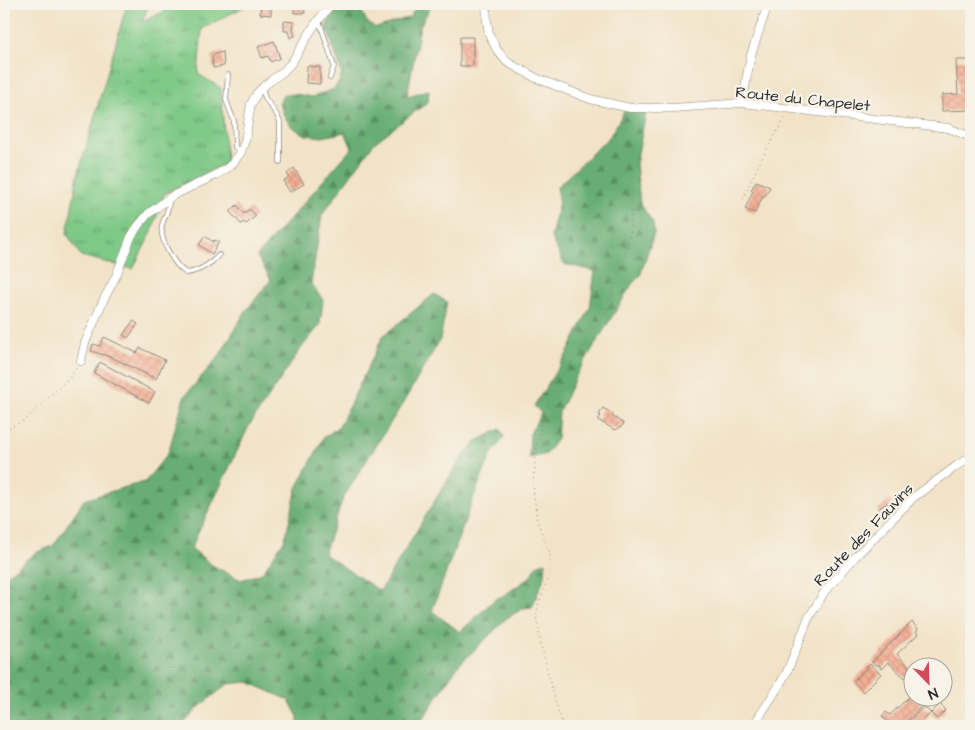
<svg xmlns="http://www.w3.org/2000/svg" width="975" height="730" viewBox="0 0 975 730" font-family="'Architects Daughter',sans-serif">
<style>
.grass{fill:url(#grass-tufts);stroke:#557a59}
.forest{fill:url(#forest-firs);stroke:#496c50}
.building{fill:url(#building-cross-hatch)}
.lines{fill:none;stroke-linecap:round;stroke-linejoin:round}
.service-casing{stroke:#8e877a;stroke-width:5.5}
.minor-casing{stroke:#8e877a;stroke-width:9}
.path{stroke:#8e877a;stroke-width:1;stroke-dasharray:1 4;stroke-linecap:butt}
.service{stroke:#fff;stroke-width:4}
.minor{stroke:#fff;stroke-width:8}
.labels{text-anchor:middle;stroke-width:4.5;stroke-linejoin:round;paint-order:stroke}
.street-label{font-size:16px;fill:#2b2b2b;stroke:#f7f3e8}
</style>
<defs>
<pattern id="grass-tufts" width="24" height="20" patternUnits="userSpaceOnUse" patternTransform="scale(1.25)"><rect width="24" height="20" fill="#7fc987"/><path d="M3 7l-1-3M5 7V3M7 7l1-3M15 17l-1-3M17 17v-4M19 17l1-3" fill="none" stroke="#68a36f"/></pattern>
<pattern id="forest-firs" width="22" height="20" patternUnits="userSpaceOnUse" patternTransform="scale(1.25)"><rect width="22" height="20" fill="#67ad74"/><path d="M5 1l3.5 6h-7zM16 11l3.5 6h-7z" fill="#558d5f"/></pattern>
<pattern id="building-cross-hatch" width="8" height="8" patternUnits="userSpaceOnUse" patternTransform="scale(1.25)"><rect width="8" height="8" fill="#f4ae94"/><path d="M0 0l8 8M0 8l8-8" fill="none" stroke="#d19680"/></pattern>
</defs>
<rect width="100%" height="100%" fill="#f7f3e8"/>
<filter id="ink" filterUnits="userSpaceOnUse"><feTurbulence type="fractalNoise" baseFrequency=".02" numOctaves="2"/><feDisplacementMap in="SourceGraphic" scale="10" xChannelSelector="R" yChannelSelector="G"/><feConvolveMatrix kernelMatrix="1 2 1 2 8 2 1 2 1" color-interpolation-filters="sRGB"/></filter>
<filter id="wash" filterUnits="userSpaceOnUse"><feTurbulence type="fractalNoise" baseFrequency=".0096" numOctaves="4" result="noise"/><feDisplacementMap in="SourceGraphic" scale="20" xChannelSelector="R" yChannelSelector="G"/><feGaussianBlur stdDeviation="1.12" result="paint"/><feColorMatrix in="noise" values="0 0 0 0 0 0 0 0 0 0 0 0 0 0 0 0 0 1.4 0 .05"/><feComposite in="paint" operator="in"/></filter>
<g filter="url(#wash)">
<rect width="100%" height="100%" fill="#f2e3c8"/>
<path class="grass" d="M127,4H149L142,22L175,6L178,4H249L202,29L198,74L221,88L226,163L164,194L152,231L133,269L81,256L67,234L78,175Z"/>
<path class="forest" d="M340,4H358L367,22L376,28L410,17L418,4H432L420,26L407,96L429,90L428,102L374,143L322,215L311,284L323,300L320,325L302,347L249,426L191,548L212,565L241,580L262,573L285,539L297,488L324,437L339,427L383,336L434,294L447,302L440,340L403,403L343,498L324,554L380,591L459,461L477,441L500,429L504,437L491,455L472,501L432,611L460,632L494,600L506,594L530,577L538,564L546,562L545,575L532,607L524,608L507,618L457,667L418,726H298V717L289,700L248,682L228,684L198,708L182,726H4V577L35,553L53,546L84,500L122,488L145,482L168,453L184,397L219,356L245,312L271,280L257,256L352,148L345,132L323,137L306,135L292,127L284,116L279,103L283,95L295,94L312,97L334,89L339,82L342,74L326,26Z
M625,110L646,112L636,164L640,203L653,223L654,233L640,276L632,284L577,374L559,412L557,439L546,454L529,458L530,434L541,413L534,406L568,352L590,308L595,271L564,264L551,237L559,201L557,187L610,136Z"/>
<g id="blocks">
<path class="building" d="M261,4H271V15L260,14Z
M294,4H304L305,13H294Z
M284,21L294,22L293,30L295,36L290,38L288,31H284Z
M460,37H473V66H460Z
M274,41L280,58L271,62L268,56L262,58L258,47Z
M223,52L224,66L213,68L212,56L218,53Z
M956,60H971V110L942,111V95L958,94Z
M307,66L320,67V84L306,83Z
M294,168L304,184L290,192L283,181L289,177L287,174Z
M756,181L770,187L765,196H763L755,213L745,209L753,191L751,190Z
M237,205L244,214L250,209L256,216L246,224L244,222L241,224L230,212Z
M205,236L213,242L214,240L219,242L212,254L199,245Z
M133,321L138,324L128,338L123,335Z
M104,337L137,353L140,348L165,360L156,379L111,357L91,351L93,344L100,346Z
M100,362L155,392L149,403L94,373Z
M603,408L613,414L612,416L624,424L621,427L615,430L598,420L601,416L599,415Z
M890,501L894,508L883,516L878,509Z
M912,622L918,629L916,632L918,634L897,654L912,670L905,678L888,662L881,669L880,667V666L878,664L876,666L872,662Z
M870,664L881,674L863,692L853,681Z
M912,694V698H916L923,705L902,726H892L882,716L886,712L890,715Z
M940,704L946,710L937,719L931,713Z
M924,707L931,713L917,726H904Z"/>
</g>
</g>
<g filter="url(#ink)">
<use href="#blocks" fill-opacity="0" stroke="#8e877a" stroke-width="1"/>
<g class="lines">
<g class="service-casing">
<path id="service" d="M319,20L334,66L330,78
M228,75L226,100L234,121L235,147L241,152
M262,88L265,98L277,115L280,122V162
M169,198C170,209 165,215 162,225C159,240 174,265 186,273C198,272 211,264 219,255"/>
</g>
<g class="minor-casing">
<path id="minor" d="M486,4L487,21L489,34L497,50L507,62L536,78L590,99L630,108H673L743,103L948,128L971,137
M743,103L746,81L751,55L766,10L770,4
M81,361L85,343L103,301L116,276L131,237L138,226L148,214L172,196L216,175L226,169L234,162L241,152L245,141L251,104L257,93L265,85L284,71L292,62L314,26L331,4
M753,726L775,692L787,672L808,619L825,591L856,556L914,497L958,465L971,457"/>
</g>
<path class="path" d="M743,199C755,171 769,143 786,117
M4,430L25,420L71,376L76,368
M563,726L558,711L541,645L536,616L539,603L549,574L550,554L537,520L533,484L537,444L546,406L549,394L598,326L607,307L625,254L630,233L631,218V183L623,132L627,116"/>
<use href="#service" class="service"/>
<use href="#minor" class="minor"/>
</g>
</g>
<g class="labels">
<g class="street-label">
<text transform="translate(803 98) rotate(6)" y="6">Route du Chapelet</text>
<text transform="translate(863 534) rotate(-46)" y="6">Route des Fauvins</text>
</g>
</g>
<rect width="975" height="730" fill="none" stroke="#f7f3e8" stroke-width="20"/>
<g transform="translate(928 682) rotate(157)"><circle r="24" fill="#f7f3e8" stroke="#a5a39c"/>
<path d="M0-4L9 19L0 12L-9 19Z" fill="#d1495b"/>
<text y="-8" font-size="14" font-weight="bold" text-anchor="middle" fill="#2b2b2b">N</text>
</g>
</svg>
